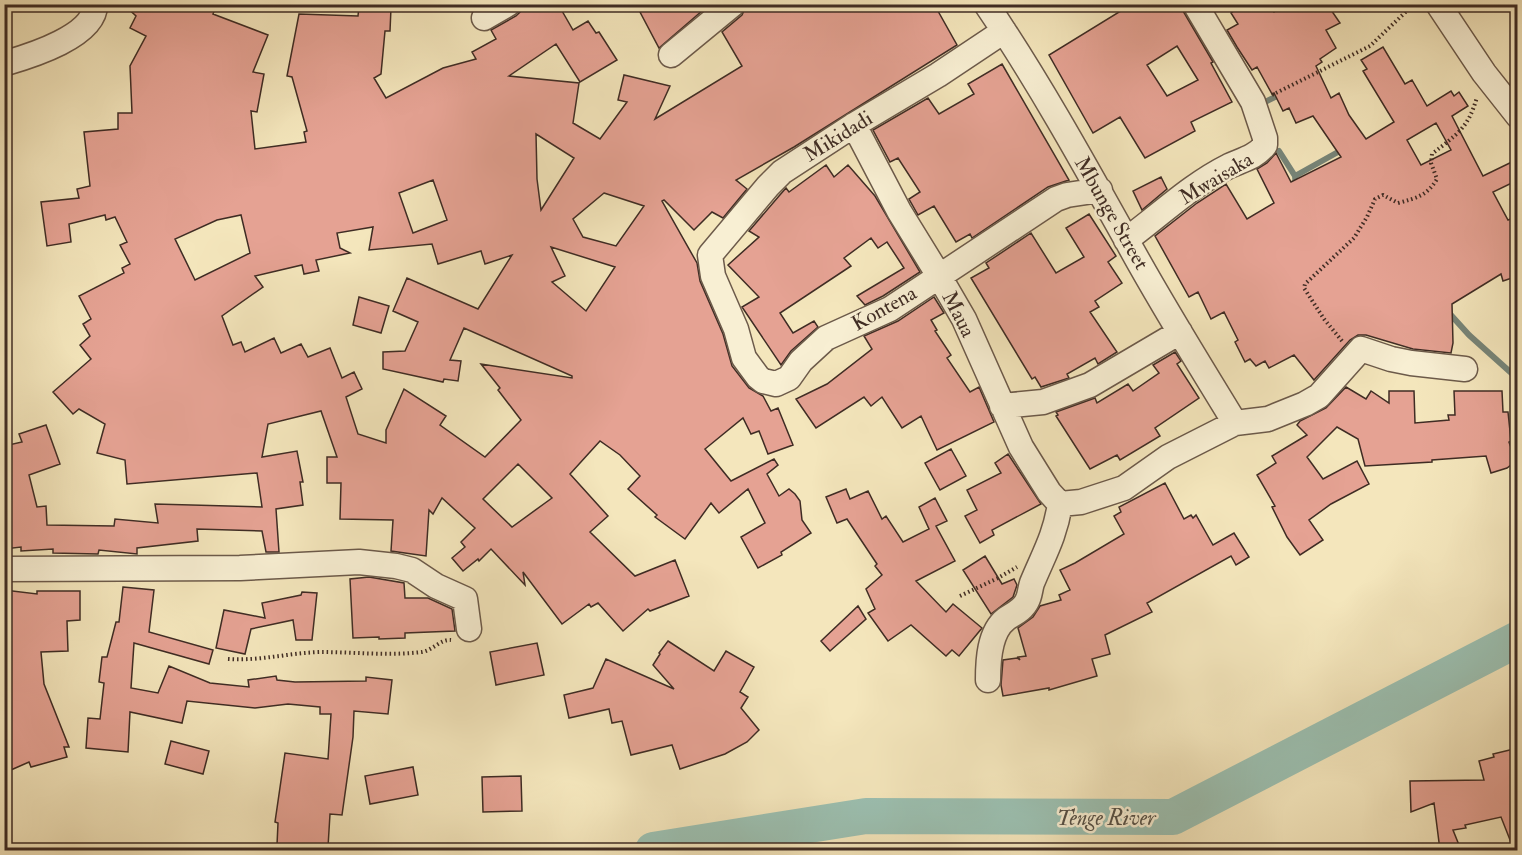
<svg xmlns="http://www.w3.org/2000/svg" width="1522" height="855" viewBox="0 0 1522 855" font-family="'IM FELL Double Pica',serif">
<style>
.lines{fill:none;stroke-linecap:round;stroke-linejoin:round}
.stream{stroke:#778579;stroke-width:6}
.river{stroke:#9cc0b1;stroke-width:36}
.building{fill:#e5a293;stroke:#3f2c24;stroke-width:1.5;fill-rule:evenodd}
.minor-casing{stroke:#6c5a4a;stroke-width:27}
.path{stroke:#3f2c24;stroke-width:4;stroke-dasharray:1.5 3;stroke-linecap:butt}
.minor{stroke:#f8efd3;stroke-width:24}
.labels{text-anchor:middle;stroke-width:5;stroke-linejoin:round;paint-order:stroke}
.street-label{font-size:21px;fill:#3f2c24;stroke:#f8efd3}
.water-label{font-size:22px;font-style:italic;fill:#565147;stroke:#f8efd3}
</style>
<rect width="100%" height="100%" fill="#f4e6bc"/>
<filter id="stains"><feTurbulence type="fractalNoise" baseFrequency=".00333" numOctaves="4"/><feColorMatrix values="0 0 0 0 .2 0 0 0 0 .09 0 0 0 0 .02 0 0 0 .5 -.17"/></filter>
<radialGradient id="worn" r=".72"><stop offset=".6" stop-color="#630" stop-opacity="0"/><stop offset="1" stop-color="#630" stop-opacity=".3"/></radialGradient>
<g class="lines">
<path class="stream" d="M1261,104L1281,94
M1279,151L1295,176L1296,188
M1295,176L1338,152
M1446,315L1450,314L1469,335L1518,379"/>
<path class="river" d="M653,850L866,816L1173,817L1518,639"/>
</g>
<path class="building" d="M123,4H217L213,14L268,35L253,72L264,74L257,112L251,111L255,149L306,142L304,132L307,131L292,77L287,76L299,14L358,16L359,6L391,8L390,31H385L381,74L374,78L386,98L443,68L476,59L472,52L496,39L491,30L516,16L520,12L522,4H558L573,30L588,21L596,33L599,32L617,60L580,82L556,44L509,76L579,83L573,123L600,139L627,102L618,100L624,75L670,86L655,119L742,66L722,32L742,15L747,4H934L957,45L794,147L736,180L747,189L723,218L712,212L694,230L664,200L662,201L697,263L700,281L723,334L732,366L749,388L763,396L771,411L778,408L793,445L768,454L759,431L751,434L743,418L705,449L731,481L774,459L778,465L767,474L779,496L789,489L795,494L800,501L802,520L811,533L781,552L782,555L758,568L741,537L765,523L748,489L719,513L711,503L685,539L655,517L657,515L628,489L640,476L620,455L600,441L570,474L608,516L590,532L635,576L675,560L689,596L650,611L648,609L623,631L598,603L591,607L589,604L562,624L523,572L525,585L491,549L479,561L478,559L463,571L452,558L465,547L461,542L475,528L442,498L433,514L429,510L426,556L391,551L393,520L340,519L341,483H327V457H337L321,411L268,424L262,457L297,451L303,482H300L303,505L276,509L279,552H266L262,531L197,529L198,541L137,548V554L99,550L98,554L53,553V549L21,551V547L4,549V446L22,442L19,434L46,425L60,464L29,475L37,507L46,506L47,525L114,526L115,519L158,523L155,504L262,507L257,473L127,484L125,460L97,453L105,424L79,409L73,414L53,392L91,359L80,345L90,336L83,324L91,319L79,296L124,273L122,268L130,264L120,245L127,242L115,217L106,220L105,215L69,224L71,242L47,246L41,202L79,198L77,189L90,186L84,132L118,129V113H132L130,66L146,36L130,28L136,16ZM536,134L574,158L541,210L537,179ZM433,180L447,220L413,233L399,193ZM604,193L644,206L616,246L583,237L573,219ZM241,215L250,253L195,280L175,239L217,220ZM373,227L369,250L432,244L438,264L481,251L485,264L512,255L478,309L407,278L393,311L418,322L405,351L383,352V369L443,382L444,379L458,381L461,361L450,360L464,328L572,376V378L481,364L500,388L498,390L521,420L485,457L440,425L446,416L404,389L386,430V443L358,434L346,397L362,389L354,372L342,378L330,348L308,357L301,344L281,353L274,338L245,352L241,342L233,345L222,316L263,287L255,276L302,265L304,274L319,271L316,260L350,253L340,248L337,233ZM551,247L615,267L586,311L552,282L565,276ZM518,464L552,498L512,527L483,499Z
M654,4H710L659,48L640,12Z
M1132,4H1181L1183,11L1213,62L1211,63L1232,102L1191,122L1195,131L1145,158L1120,117L1093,133L1049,55ZM1177,46L1198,80L1167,96L1147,65Z
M1244,4H1269L1274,12L1283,6L1287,5L1288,7L1292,4H1327L1340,23L1326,30L1336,48L1320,59L1322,62L1316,66L1331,98L1339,93L1349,115L1366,139L1394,122L1363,71L1367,69L1361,60L1383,47L1405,84L1412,80L1427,106L1451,91L1454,96L1459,92L1468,106L1452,116L1483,176L1518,159V180L1493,192L1508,220L1518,216V276L1503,281L1501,274L1452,304L1453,343L1451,353L1413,349L1366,335H1358L1350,340L1314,380L1294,355L1269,368L1265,361L1256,366L1250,359L1245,362L1235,342L1238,340L1224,312L1211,319L1198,292L1189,297L1155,236L1197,203L1226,184L1247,219L1274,203L1257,169L1267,163L1276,153L1291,182L1341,157L1313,116L1296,123L1289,108L1283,111L1274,93L1272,94L1257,67L1252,70L1237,47L1227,30L1238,24L1231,13ZM1436,123L1451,150L1421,165L1407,140Z
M1002,64L1069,180L1048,187L972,238L970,234L956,242L934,206L918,215L909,199L920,192L898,158L890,162L873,130L928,98L939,114L974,94L968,84Z
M826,165L834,177L848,165L875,196L920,272L883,296L865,305L857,296L904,268L887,242L878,248L871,238L844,258L851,266L780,313L793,333L814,321L818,327L791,351L781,365L742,307L759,297L728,265L759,237L749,231L779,196L786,188L789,192Z
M1161,177L1167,189L1142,210L1133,191Z
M1089,214L1116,256L1108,262L1122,283L1095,301L1099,307L1090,312L1117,352L1098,364L1095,358L1067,374L1069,378L1041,387L1035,377L1032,379L971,278L989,268L986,263L1031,233L1056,273L1084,257L1066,228Z
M359,297L389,306L381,333L353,325Z
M934,297L944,313L931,320L937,330L935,331L951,355L947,358L970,392L979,387L994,422L937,450L921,416L902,428L882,397L871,406L864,397L816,428L796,399L827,384L872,349L864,336L898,321Z
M1175,352L1181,361L1177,364L1199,398L1155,428L1160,436L1120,460L1117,455L1090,469L1056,416L1058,415L1056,412L1095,398L1097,403L1128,384L1133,391L1159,373L1153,365Z
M1346,387L1366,399L1371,391L1389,403V391H1414L1415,423L1449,420L1448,415H1455L1454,391H1502L1503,412H1508L1511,441L1509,442L1516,461L1507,468L1491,473L1486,456L1432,460V462L1365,466L1358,439L1337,427L1307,457L1323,479L1357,461L1369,484L1331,504L1309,520L1323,540L1300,555L1287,537L1272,507L1275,506L1257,475L1276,463L1272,456L1307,435L1297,425L1300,421L1326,408Z
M951,449L966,476L940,490L925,463Z
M1008,454L1041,504L992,530L994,535L980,543L965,516L977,510L967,490L1001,473L995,463Z
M1165,483L1184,519L1191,515L1193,518L1196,515L1213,545L1234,533L1249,557L1236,565L1231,556L1147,603L1152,612L1105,635L1110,654L1092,659L1097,676L1049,690V688L1003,696L1001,685L1003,660L1017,658L1020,660L1018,657L1026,656L1018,628L1033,617L1040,606L1061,600L1059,595L1070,590L1060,570L1075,563L1124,534L1114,516L1121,512L1119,507Z
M846,489L850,499L868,491L882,519L886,516L903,542L929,529L919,507L935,498L947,521L936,526L955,561L916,581L946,612L953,604L982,628L959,656L952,650L946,656L911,625L888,641L868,613L875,609L866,589L882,575L875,566L877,564L847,519L837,523L826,497Z
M985,556L1002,584L1014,579L1017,585L1013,597L991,614L963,570Z
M369,577L404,583L405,598H428L452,609L455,631L405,633V638L379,639V637L353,638L350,579Z
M123,587L154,590L149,632L213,650L209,664L134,643L131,688L158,693L169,666L210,683L249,687L248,680L276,676L277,680L295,682L366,681V677L392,680L388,714L354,711L353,737L342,815L330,814L328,847L277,845L278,823L275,822L285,753L328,759L331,714H320V707L288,704L255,708L187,701L182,723L130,712L128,752L86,748L88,718L100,719L104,683L99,682L102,657H107L116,622H119Z
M4,590L37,594V591H80V620L67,621L68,651L41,652L44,684L69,747H64L67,757L31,767L29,762L4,773Z
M302,592L317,593L312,640H296L293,620L251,629L245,654L216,648L224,610L265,618L262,603L301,595Z
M858,606L866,619L830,651L821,641Z
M668,641L714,671L726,651L754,667L740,692L748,697L741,708L759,730L747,742L725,754L680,769L672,745L631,755L622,721L612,723L609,709L569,718L564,695L593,688L606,659L674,689L653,665L660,654L659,653Z
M537,643L544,675L496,685L490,652Z
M171,741L209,751L203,774L165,764Z
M1518,748V850H1514L1501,817L1465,825L1466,828L1453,830L1461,850H1440L1434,803L1411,812L1410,781L1484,780L1479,761L1494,757L1493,754Z
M413,767L418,795L370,804L365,776Z
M521,776L522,811L483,812L482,777Z"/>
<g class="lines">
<g class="minor-casing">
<path id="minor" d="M986,4C1037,79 1082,160 1126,239C1160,302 1198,362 1235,423
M1438,4L1484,73L1518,116
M484,18L508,4
M1004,31L938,75L854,125L782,172L768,186L710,255L713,276L736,329L744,358L758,377L763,381L776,384L789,378L801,361L826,338L890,309L1056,199L1067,195L1100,190
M671,55L733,4
M6,63C30,56 96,36 95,4
M854,125L899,211L939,276L964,319L1021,447L1049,492L1060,504L1081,502L1124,488L1168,457L1235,423L1268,419L1305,404L1319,396L1361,349L1391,359L1411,363L1465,369
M1126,240C1160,215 1191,185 1229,166C1242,160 1256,157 1265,145V138L1253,102L1195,4
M1002,406L1043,402L1090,385L1180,332
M4,569L240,568L359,562L396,566L412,570L436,586L465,599L469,629
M988,680C988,661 989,632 1006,619C1013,614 1023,610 1027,601C1030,596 1030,589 1032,583C1044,554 1055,536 1060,504"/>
</g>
<path class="path" d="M1272,95L1370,46L1414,4
M1342,341L1324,319L1304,288L1305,284L1354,238L1367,217L1375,199L1383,195L1398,203C1416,198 1427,196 1437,179L1431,163L1432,154C1457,134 1468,129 1477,97
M960,596L998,578L1017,567
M228,659C261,661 288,653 320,652C354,652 388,656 422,652C433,650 441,639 451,640"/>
<use href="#minor" class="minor"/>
</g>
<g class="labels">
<g class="street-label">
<text transform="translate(838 136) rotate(-32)" y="7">Mikidadi</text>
<text transform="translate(1216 178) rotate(-31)" y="7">Mwaisaka</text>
<text transform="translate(1112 213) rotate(60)" y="7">Mbunge Street</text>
<text transform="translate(884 308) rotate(-29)" y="7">Kontena</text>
<text transform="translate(959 314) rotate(63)" y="7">Maua</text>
</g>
<g class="water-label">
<text x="1106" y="825">Tenge River</text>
</g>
</g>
<rect width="1522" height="855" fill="none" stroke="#f4e6bc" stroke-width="24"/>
<rect x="6" y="6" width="1510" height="843" fill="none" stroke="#3f2c24" stroke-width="3"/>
<rect x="12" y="12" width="1498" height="831" fill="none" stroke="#3f2c24" stroke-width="1.5"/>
<rect width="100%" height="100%" filter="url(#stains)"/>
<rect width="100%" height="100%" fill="url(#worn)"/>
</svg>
